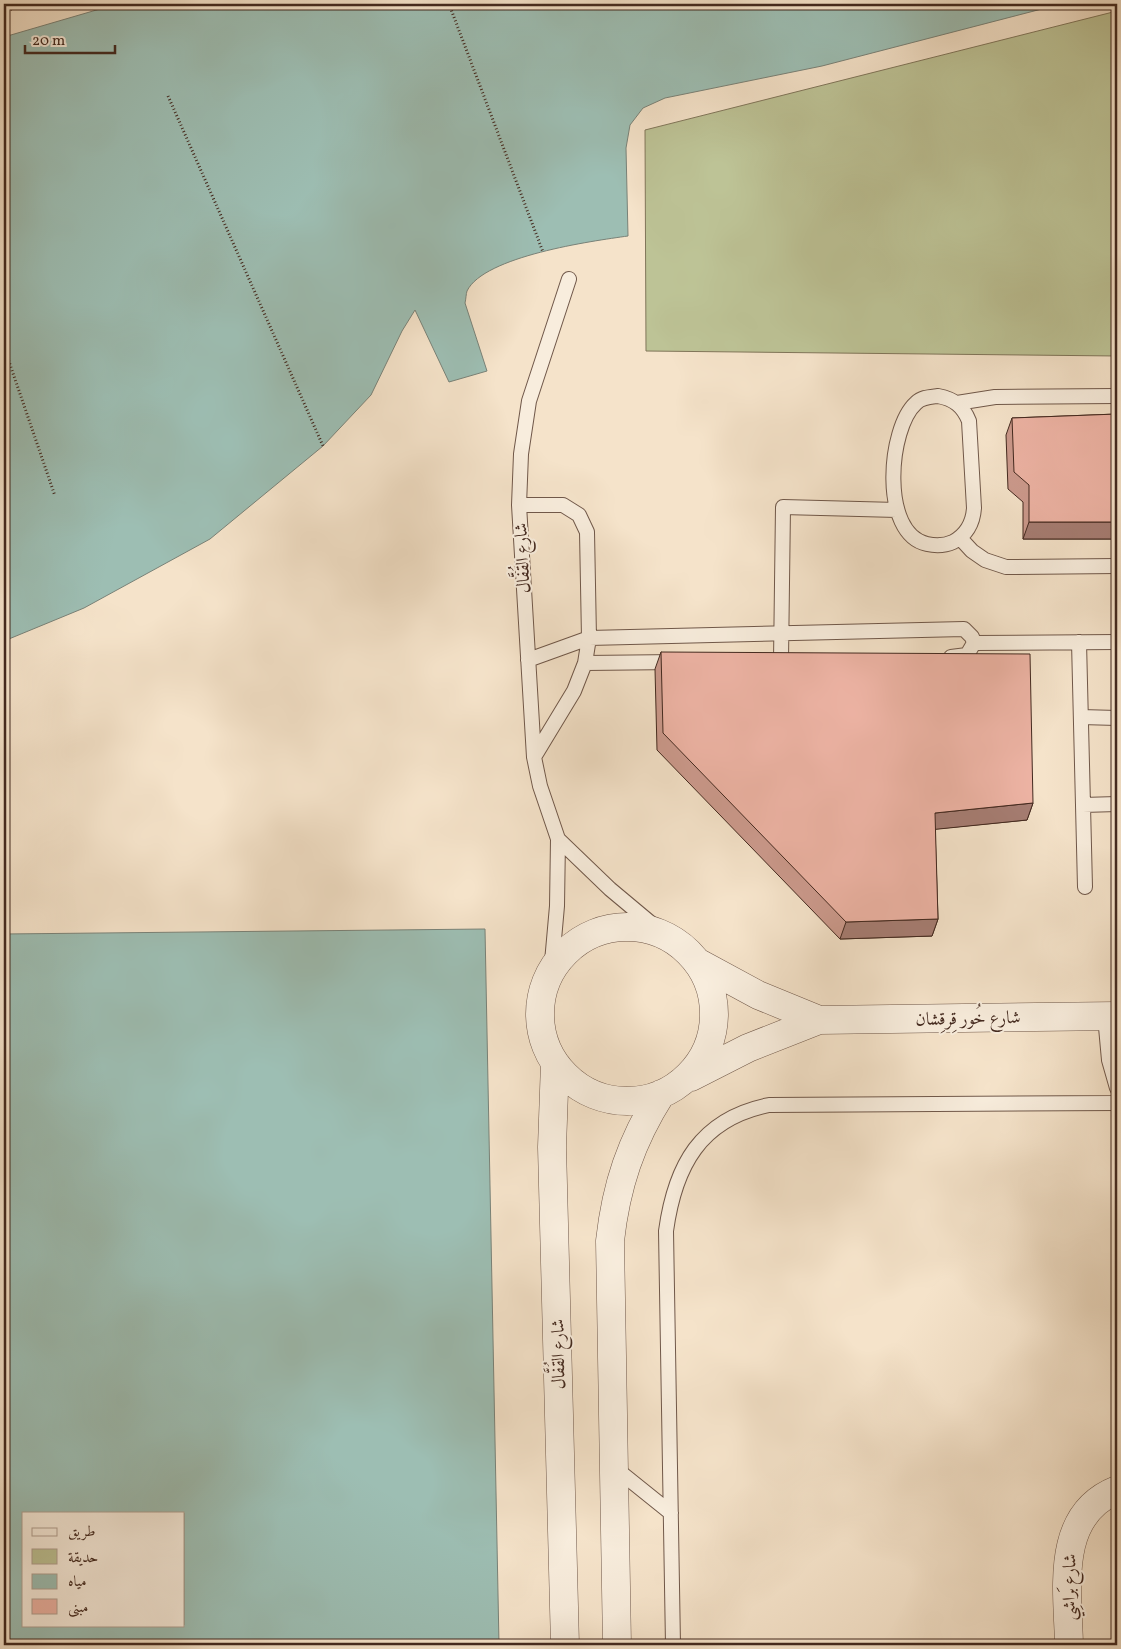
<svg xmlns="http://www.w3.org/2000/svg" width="1121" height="1649" viewBox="0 0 1121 1649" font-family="Vollkorn,Amiri,serif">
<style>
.green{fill:#bdc396;stroke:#80765a}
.water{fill:#9dbeb3;stroke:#798278;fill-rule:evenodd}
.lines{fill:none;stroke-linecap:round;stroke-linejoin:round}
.lane-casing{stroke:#70584a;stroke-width:16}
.street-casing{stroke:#70584a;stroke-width:29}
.path{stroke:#43291f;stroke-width:3;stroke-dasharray:1 2.5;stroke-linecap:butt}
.lane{stroke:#f8eddd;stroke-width:14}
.street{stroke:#f8eddd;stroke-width:28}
.wall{fill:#cc9a8d;stroke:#43291f}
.shaded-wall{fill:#a67d73;stroke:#43291f}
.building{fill:#edb3a4;stroke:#43291f}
.labels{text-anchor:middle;stroke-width:4;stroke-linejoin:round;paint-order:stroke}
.street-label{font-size:18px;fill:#43291f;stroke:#f8eddd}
</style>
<rect width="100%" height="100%" fill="#f5e3ca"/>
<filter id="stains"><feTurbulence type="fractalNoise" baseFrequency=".004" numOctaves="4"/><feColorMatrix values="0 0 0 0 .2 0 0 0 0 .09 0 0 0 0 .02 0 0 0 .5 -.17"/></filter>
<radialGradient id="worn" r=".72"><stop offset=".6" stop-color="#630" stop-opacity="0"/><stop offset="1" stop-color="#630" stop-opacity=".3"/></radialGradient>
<path class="green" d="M1117,11V356L646,351L645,130Z"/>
<path class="water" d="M117,4H1061L822,66L665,98L643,108L630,125L626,148L628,236C592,241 484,256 467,291C466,294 466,299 465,303L487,371L449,382L415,310L402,331L371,395L323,446L210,539L84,608L4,641V37Z
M485,929L499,1645H4V934ZM24,1513H184V1625H24Z"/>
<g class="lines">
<g class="lane-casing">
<path id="lane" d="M938,396C954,399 963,406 969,421L974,508C973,523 966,535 953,542C944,546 936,546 927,544C880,534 888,428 916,403C922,397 930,397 938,396Z
M957,403L995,397L1117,396
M519,505H563L579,515L587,532L589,638L585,663L574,691L534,757
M960,538L972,551L985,560L1006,567L1117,566
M1079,642L1085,887
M974,643L1117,642
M528,660L589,638L964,629L972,637L974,643L967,655L951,657
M781,660L783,507L897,510
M585,663L677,662
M1081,717L1117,718
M1083,805L1117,804
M558,839L610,889L665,935
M551,973L557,906L558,839L540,786L534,757L519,505L521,454L529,401L569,279
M1105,1016L1109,1060L1117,1088
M615,1468L671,1513
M673,1645L666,1231C675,1166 700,1119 769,1105L1117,1103"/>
</g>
<g class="street-casing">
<path id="street" d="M540 1014a87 87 0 1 1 174 0a87 87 0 1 1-174 0Z
M699,963L758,995L819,1020
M555,1063L552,1147L565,1645
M691,1077L748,1048L819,1020L1117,1016
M617,1645L610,1241C616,1186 631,1141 661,1094
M1069,1645C1068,1591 1054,1515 1117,1490"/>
</g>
<path class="path" d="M449,4L543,252
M4,11L30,4
M168,96L323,446
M4,347L55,496"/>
<use href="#lane" class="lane"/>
<use href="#street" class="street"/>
</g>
<path class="wall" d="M1117,414V539H1023V502L1008,489L1006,435L1012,418Z
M661,652L1033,803L1027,820L935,829L938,919L932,936L840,939L657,750L655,669Z"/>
<path class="shaded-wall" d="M1029,522H1117V539H1023Z
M1033,803L1027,820L929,830L935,813Z
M938,919L932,936L840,939L846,922Z"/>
<path class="building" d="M1117,414V522H1029V485L1014,472L1012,418Z
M661,652L1030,654L1033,803L935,813L938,919L846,922L663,733Z"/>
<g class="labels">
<g class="street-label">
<text transform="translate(522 558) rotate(-93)" y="6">شارع القُفَّال</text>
<text transform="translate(968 1018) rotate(-1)" y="6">شارع خُور قِرقِشان</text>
<text transform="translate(558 1354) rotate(-91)" y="6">شارع القُفَّال</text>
<text transform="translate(1069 1587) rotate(-89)" y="6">شارع بَراشِي</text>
</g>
</g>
<rect width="1121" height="1649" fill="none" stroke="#f5e3ca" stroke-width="20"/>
<rect x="5" y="5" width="1111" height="1639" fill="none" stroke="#43291f" stroke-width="2.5"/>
<rect x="10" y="10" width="1101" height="1629" fill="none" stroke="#43291f"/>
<rect x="22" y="1512" width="162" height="115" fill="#f8eddd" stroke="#b09f91"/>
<rect x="32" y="1528" width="25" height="8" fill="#f8eddd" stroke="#b09f91"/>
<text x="68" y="1536" font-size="15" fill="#43291f">طريق</text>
<rect x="32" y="1549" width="25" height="15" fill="#bdc396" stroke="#b09f91"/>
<text x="68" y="1562" font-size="15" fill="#43291f">حديقة</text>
<rect x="32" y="1574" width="25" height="15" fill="#9dbeb3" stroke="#b09f91"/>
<text x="68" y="1586" font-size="15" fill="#43291f">مياه</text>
<rect x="32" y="1599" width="25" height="15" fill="#edb3a4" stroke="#b09f91"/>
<text x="68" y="1612" font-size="15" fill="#43291f">مبنى</text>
<path d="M25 45v8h90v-8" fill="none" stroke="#43291f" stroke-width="2.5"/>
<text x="32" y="45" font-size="15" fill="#43291f" stroke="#f8eddd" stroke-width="4" paint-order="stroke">20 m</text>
<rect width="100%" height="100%" filter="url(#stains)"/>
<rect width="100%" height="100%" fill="url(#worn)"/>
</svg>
